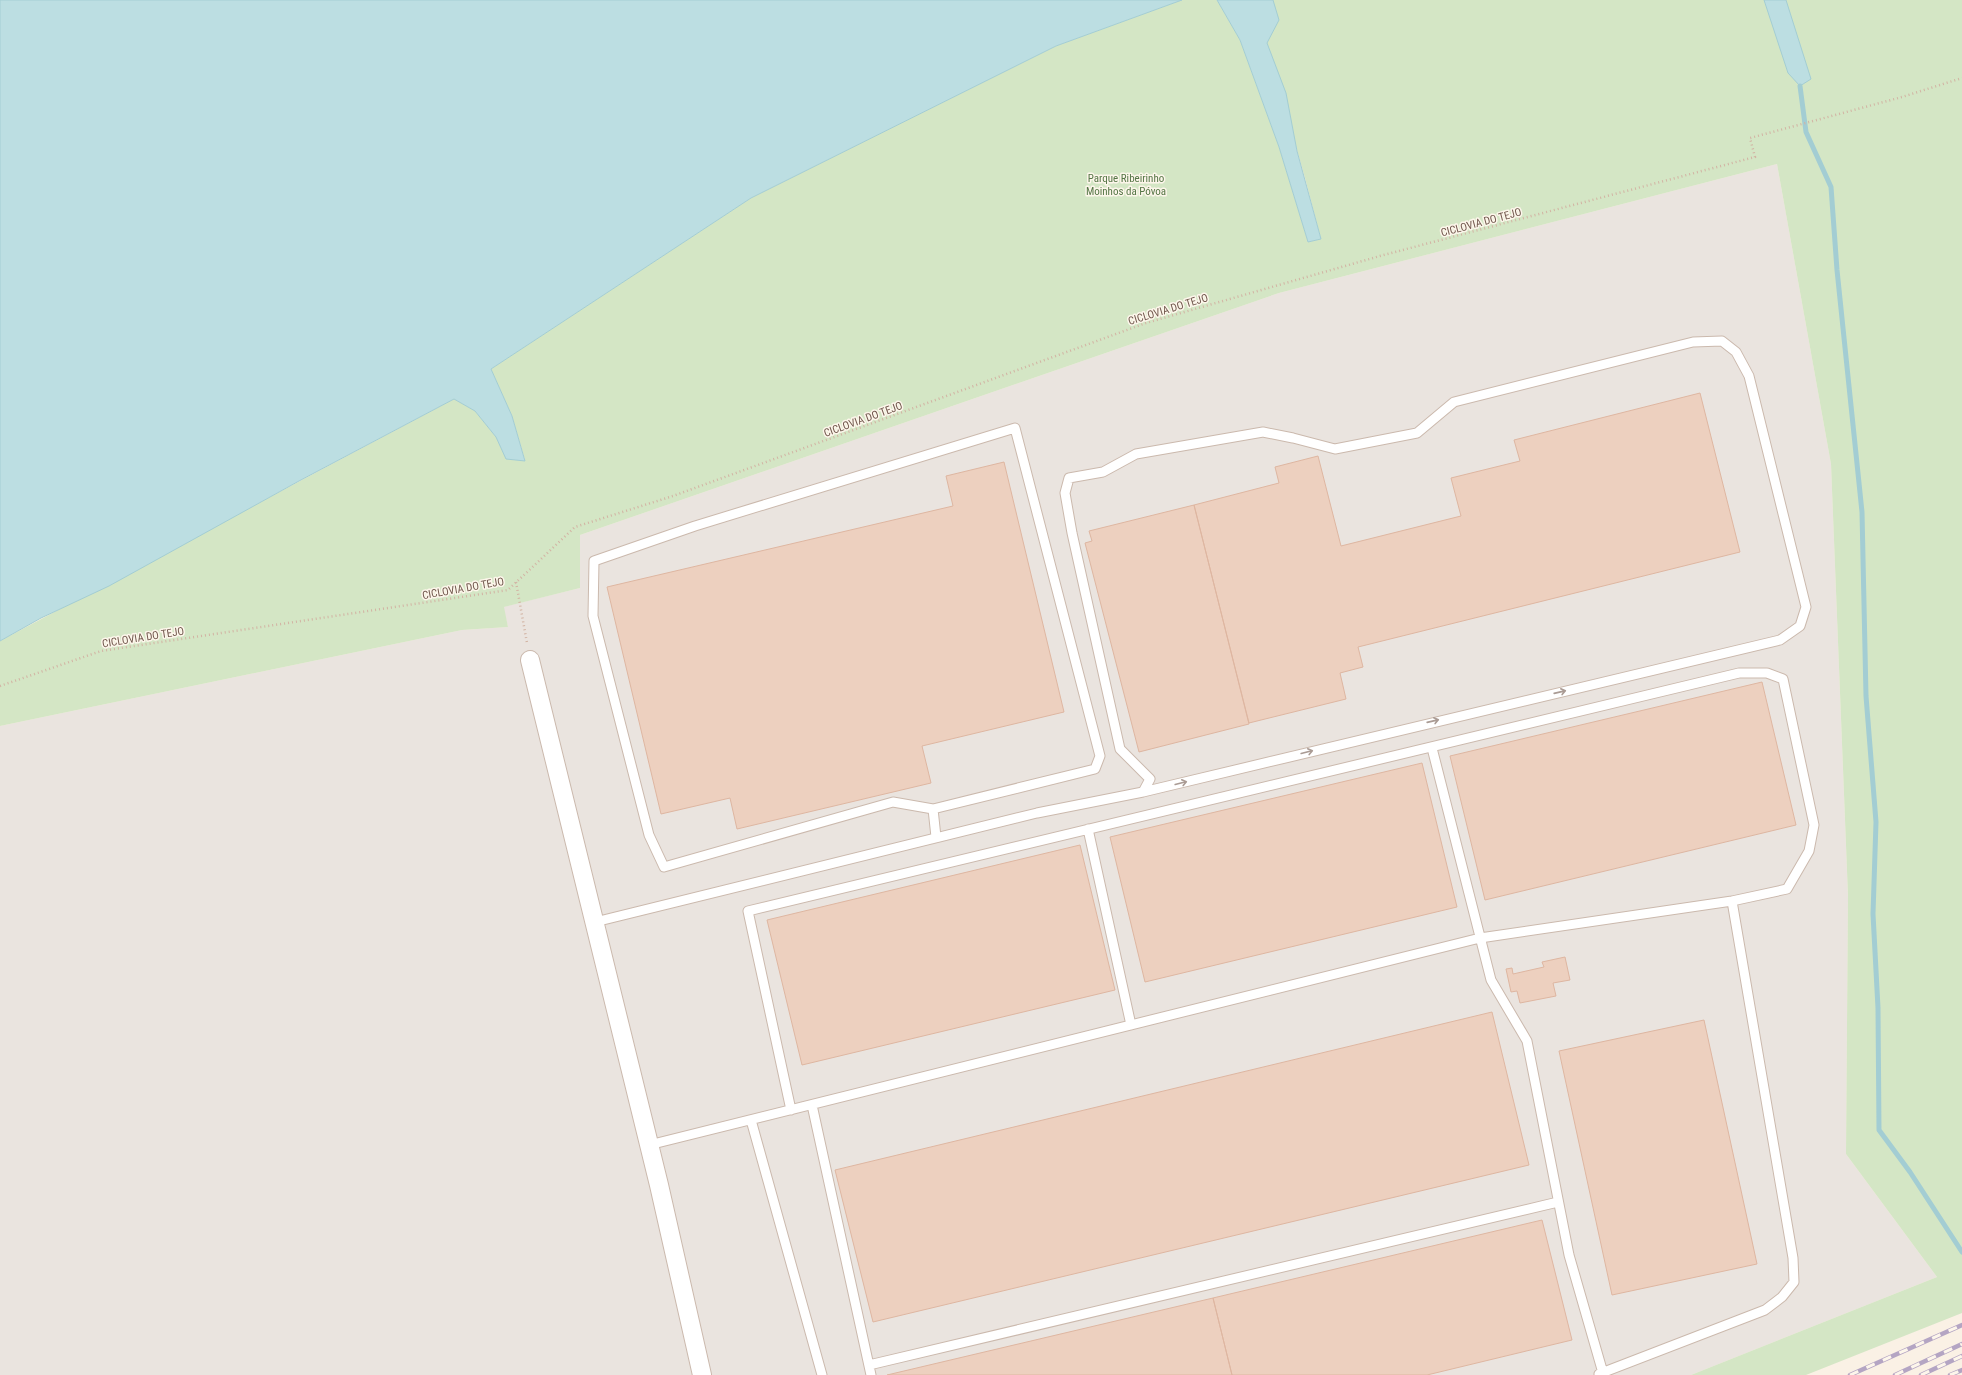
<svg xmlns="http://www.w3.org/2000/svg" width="1962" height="1375" viewBox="0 0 1962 1375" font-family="'Roboto Condensed',sans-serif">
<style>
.industrial{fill:#eae4df}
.green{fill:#d4e6c5}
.water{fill:#bcdee2;stroke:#a3cdd3}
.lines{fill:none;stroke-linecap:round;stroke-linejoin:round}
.stream{stroke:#a3cdd3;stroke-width:5}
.building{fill:#edd0bf;stroke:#deb6a1}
.service-casing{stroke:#cbb9ad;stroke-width:11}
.minor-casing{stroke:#cbb9ad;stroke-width:20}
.path{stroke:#d2b3a3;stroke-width:2.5;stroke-dasharray:1 3;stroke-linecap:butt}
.service{stroke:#fff;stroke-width:9}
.minor{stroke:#fff;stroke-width:18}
.rail-casing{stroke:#b4a5c3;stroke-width:4.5}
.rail{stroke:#fdf6eb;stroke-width:3;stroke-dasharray:9;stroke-linecap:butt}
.oneway{stroke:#aa9b94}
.labels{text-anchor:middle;stroke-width:3;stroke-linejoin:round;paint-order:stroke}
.park-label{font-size:11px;fill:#557646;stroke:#fdf6eb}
.street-label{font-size:11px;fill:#71584d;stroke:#fdf6eb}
</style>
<rect width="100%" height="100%" fill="#faf1e5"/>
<path class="industrial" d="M1777,164L1831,464L1848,897L1846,1154L1937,1277L1691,1375H0V726L462,630L508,627L503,607L580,588V535L1279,293Z"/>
<path class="green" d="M1182,0H1217L1240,40L1279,147L1308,242L1321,239L1305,178L1254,0H1962V1313L1806,1375H1691L1937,1277L1846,1154L1848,896L1831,464L1777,164L1279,293L580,535V588L504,607L508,627L462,630L0,726V641L454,399L475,411L496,437L506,458L525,460L512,416L491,369L751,198L1056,46Z"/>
<path class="water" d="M0,0H1182L1056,46L751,198L491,369L512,416L525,461L506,459L496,437L475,411L454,399L299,481L109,586L41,618L0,641Z
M1217,0H1273L1279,20L1267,43L1286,93L1297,151L1321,239L1308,242L1279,147L1240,40Z
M1764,0H1786L1811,79L1800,86L1788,73Z"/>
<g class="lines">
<path class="stream" d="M1800,86L1806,132L1831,187L1837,270L1862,512L1866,696L1876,822L1873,914L1878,1008L1879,1130L1910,1172L1962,1252"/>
</g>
<path class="building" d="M1700,393L1740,552L1358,647L1363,667L1340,673L1346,699L1249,723L1194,505L1279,483L1275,467L1318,456L1341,546L1461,516L1451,478L1520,461L1514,440Z
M1004,462L1064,712L922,746L931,783L737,829L730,798L661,814L607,587L953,506L946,476Z
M1194,505L1249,724L1139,752L1085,543L1092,541L1089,531Z
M1762,682L1796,825L1485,900L1450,756Z
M1422,763L1457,907L1145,982L1110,837Z
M1080,845L1115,990L802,1065L767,920Z
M1565,957L1570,980L1553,983L1556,996L1520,1003L1517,991L1511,992L1506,969L1512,968L1513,974L1544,967L1542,962Z
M1492,1012L1529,1165L873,1322L835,1170Z
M1704,1020L1757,1264L1612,1295L1559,1051Z
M1542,1220L1572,1340L1427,1375H1232L1213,1298Z
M1213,1298L1232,1375H887Z"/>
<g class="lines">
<g class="service-casing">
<path id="service" d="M1432,748L1491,980L1527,1041L1569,1255L1603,1373
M933,809L893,802L664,867L649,835L593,616L594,561L695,526L1015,428L1100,756L1095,769L933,809L936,837
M1088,829L1131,1025
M595,922L1037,813L1143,792L1780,640L1800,626L1806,607L1749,376L1736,352L1722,341L1693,342L1454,402L1417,433L1335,449L1293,438L1263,432L1136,454L1103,472L1069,478L1065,493L1072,533L1120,749L1150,779L1143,792
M812,1105L871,1375
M751,1120L822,1375
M649,1145L1480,938L1732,901L1787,889L1809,851L1814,825L1783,679L1767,673H1739L748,911L791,1110
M869,1365L1558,1202
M1599,1374L1765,1310L1782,1297L1794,1282L1793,1258L1732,901"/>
</g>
<g class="minor-casing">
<path id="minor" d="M530,660L659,1185L702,1375"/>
</g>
<path class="path" d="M516,582L527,643
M0,686L101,651L508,590L575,527L673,496L1146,323L1380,256L1755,157L1750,138L1902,97L1962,78"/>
<use href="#service" class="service"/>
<use href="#minor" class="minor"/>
<g class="rail-casing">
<path id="rail" d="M1850,1375L1962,1325
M1895,1375L1962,1344
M1921,1375L1962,1356
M1950,1375L1962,1370"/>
</g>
<use href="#rail" class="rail"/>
</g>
<defs><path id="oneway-shaft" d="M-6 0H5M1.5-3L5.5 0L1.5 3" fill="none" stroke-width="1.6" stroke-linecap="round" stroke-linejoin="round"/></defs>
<g class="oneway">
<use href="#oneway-shaft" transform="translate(1560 692) rotate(-13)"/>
<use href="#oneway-shaft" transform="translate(1433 721) rotate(-13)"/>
<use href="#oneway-shaft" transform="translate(1307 752) rotate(-14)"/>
<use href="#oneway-shaft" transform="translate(1181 783) rotate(-14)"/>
</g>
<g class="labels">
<g class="park-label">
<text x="1126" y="182">Parque Ribeirinho<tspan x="1126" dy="13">Moinhos da Póvoa</tspan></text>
</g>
<g class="street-label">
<text transform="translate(1481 222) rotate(-15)" y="4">CICLOVIA DO TEJO</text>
<text transform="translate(1168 309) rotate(-17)" y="4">CICLOVIA DO TEJO</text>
<text transform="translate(863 419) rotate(-20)" y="4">CICLOVIA DO TEJO</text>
<text transform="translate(463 588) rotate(-10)" y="4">CICLOVIA DO TEJO</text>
<text transform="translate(143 637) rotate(-9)" y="4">CICLOVIA DO TEJO</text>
</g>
</g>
</svg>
